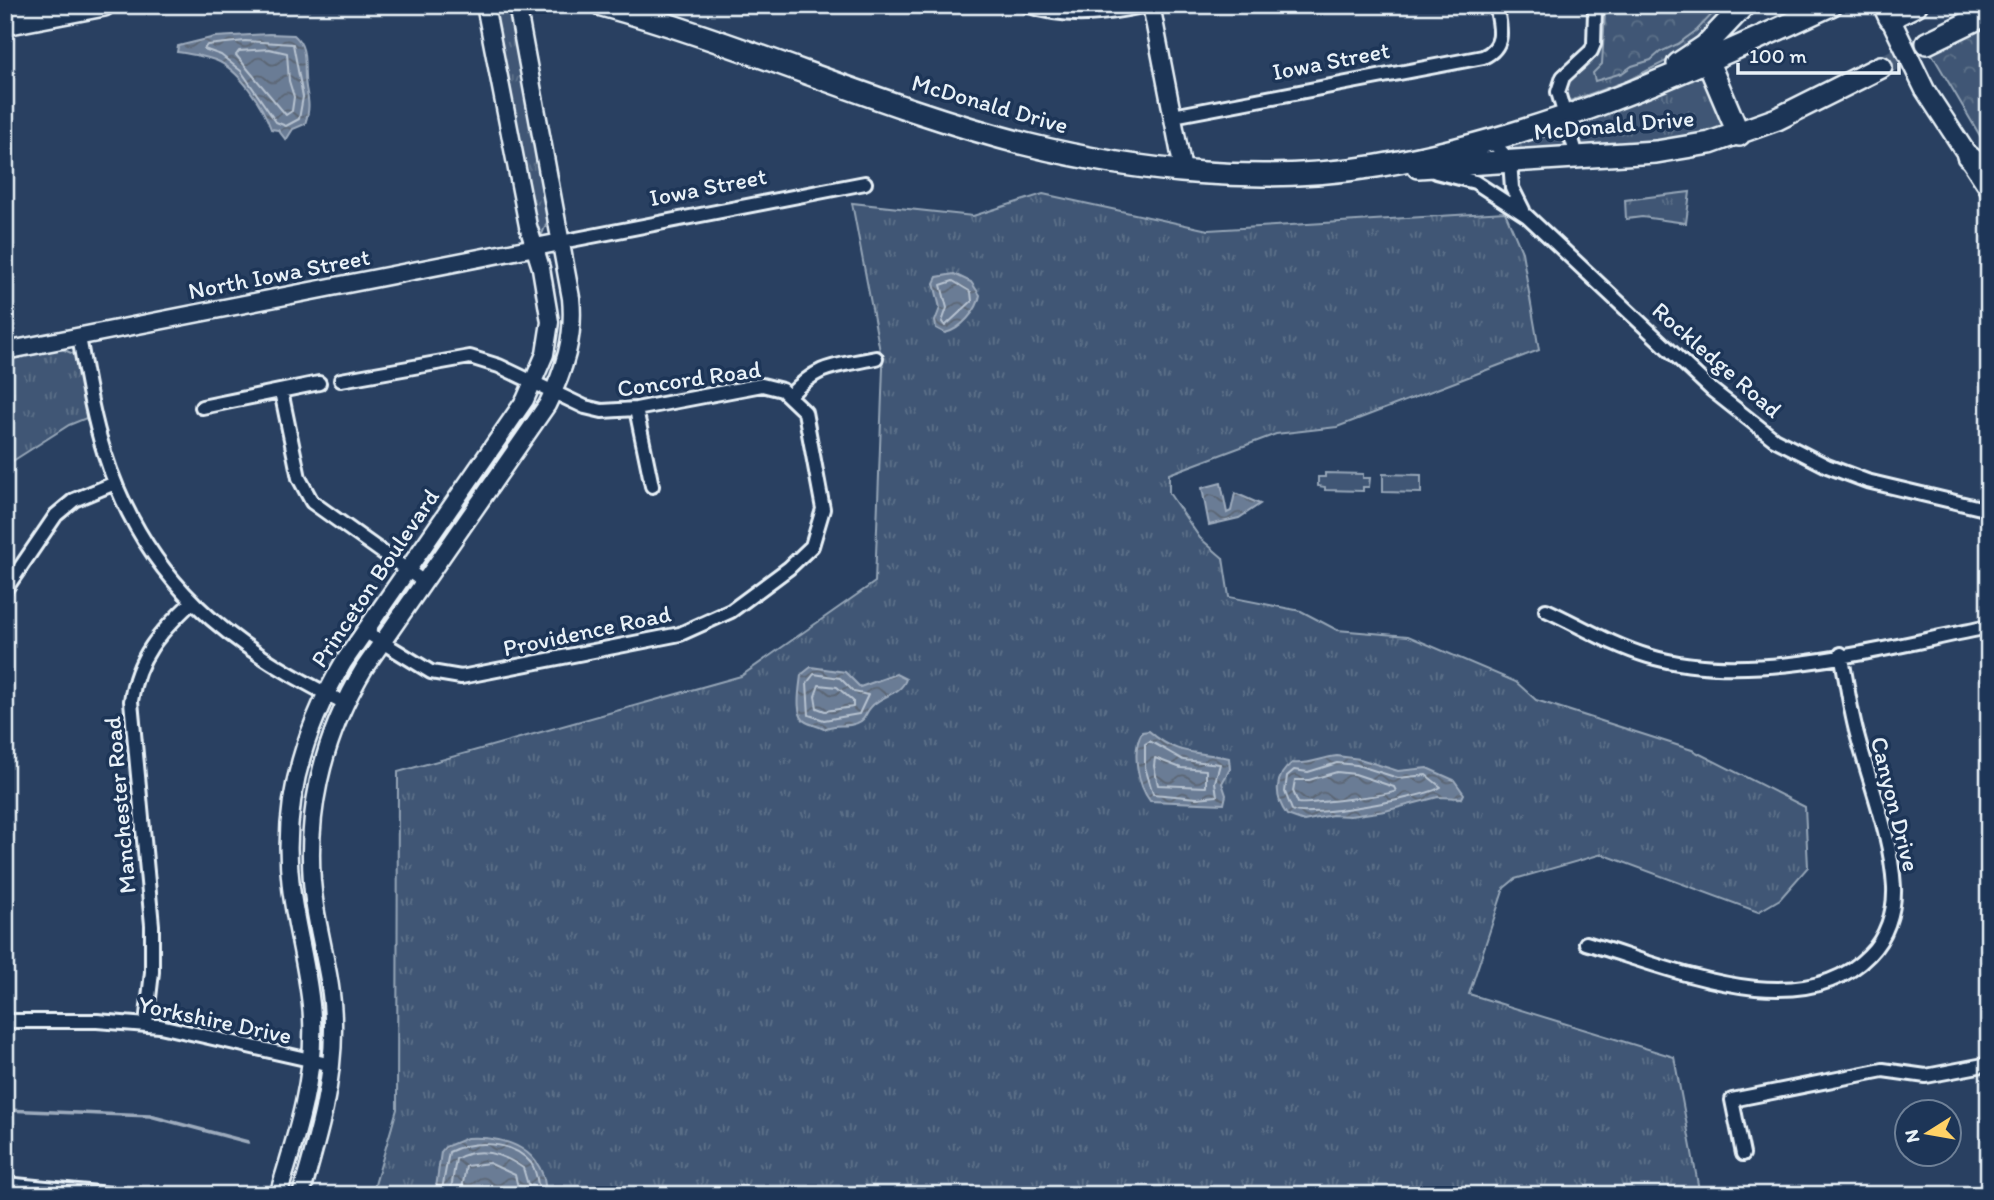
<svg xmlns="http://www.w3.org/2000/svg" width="1994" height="1200" viewBox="0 0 1994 1200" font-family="Itim,sans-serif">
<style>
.grass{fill:url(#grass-tufts);stroke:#94a4b6;stroke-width:2}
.forest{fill:url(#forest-crowns);stroke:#94a4b6;stroke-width:2}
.pitch{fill:#415774;stroke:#94a4b6;stroke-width:2}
.water{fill:url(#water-waves);stroke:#9dabbd;stroke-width:2}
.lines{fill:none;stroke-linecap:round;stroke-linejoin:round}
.shore{stroke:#b6c2d0;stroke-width:2}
.stream{stroke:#9dabbd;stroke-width:3.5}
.highway-tunnel{stroke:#465b78;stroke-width:21;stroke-dasharray:21 10;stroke-linecap:butt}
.street-casing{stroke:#e8f1f8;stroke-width:18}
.secondary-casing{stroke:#e8f1f8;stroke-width:21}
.primary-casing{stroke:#e8f1f8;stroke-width:23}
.highway-casing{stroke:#e8f1f8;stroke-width:26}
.street{stroke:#1d3557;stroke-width:12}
.secondary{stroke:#1d3557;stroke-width:16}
.primary{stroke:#1d3557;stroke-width:18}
.highway{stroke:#1d3557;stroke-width:21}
.labels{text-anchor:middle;stroke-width:7;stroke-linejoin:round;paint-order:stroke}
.street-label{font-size:24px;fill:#e8f1f8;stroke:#1d3557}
</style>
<defs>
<pattern id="grass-tufts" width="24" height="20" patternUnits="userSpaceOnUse" patternTransform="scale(1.75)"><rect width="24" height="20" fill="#415774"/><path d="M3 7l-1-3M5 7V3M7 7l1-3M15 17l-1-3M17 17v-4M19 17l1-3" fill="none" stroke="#5c7089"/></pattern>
<pattern id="forest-crowns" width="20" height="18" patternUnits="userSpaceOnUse" patternTransform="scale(1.75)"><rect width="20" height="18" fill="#415774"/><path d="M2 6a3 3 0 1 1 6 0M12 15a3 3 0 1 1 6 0" fill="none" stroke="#5c7089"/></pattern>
<pattern id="water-waves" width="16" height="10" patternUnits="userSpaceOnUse" patternTransform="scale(1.75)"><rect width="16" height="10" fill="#6b7c95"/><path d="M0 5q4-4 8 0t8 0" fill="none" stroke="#5a6573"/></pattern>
</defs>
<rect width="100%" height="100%" fill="#294061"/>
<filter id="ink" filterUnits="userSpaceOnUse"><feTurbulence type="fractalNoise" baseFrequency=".0143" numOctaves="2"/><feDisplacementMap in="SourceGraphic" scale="14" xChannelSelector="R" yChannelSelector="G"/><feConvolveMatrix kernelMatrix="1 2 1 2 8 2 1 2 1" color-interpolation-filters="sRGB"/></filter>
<g filter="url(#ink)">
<path class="grass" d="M1625,5H1734L1684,52L1627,81L1570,101L1565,94C1567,75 1584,73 1594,59C1604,44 1598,29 1603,14Z
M499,7H505L509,13L549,218L542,234L537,233L494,11Z
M1698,73L1706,77L1726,130L1654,145L1582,147L1574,123Z
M1559,128L1565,147L1512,156L1503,144Z
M1690,192L1686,223L1642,217L1626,219L1625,200Z
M1043,194L1208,230L1505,212L1522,252L1539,350L1337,427L1276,434L1169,474V493L1200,538L1223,558L1229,597L1301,611L1337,630L1408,636L1516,682L1536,700L1692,750L1805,807L1808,867L1780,899L1758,912L1602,854L1515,879L1504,888L1469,994L1674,1057L1700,1195H372L397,1109L398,772L741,676L875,582L883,367L852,203L973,216Z
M62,349L76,355L89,417L69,425L5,466V360Z"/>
<path class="forest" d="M1631,5H1721L1697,30L1678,44L1660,52L1651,60L1632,66L1622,73L1595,81L1593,73L1602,64L1605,13Z
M1989,26V151L1929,49Z"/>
<path class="pitch" d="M1325,473L1363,474V478H1370L1369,487H1363V491L1325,490V487L1318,486V477H1325Z
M1383,474L1421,475V493L1383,492Z"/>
<path class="water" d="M269,34L294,35C307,46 304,61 305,76C305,95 313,101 305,124L293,129L286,140L278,130L271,129C263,106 239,69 215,60C207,57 186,53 177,52L178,46L215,37Z
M954,274L971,282L980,295C978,310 960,330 945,333L936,328L935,321L940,308L934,283L937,277Z
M1221,483L1227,513L1231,511L1235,493L1260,504L1239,518L1209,525L1202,488Z
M811,667L845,672L860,687L896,674L906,679C901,695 881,695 871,707C865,713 866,720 857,723C845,728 836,723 824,729C818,726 813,725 808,723C793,718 800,686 801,675Z
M1149,731C1177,756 1195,751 1229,758L1230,769L1222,783L1226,795L1224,804L1150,801C1138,785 1131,751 1142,732Z
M1337,756L1360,759L1398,771L1427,768L1454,780L1464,794L1462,798L1438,797L1385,811L1350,816L1332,815L1304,821L1287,815C1274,797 1274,776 1292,763C1309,765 1320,758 1337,756Z
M467,1138C507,1136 545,1149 546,1195H435L441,1152L445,1147Z"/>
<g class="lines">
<path class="shore" d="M245,41L293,44L303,97L299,119L286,126L276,122L241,71L221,55L204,49L207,45Z
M269,49L287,53L289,81L294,97L292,111L286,115L236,55L239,51Z
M953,281L971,292L972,301L945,326L942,322L947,308L941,285Z
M814,674L840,678L854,692L868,695L859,714L824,720L809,715L807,683Z
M819,685L837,687L853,701V707L825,711L817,708L815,696Z
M1150,741L1183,760L1220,764L1215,782L1217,796L1197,798L1153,794L1145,767V744Z
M1155,758L1181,768L1206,770V787L1158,785L1154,766Z
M1337,763L1357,765L1398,778L1426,775L1441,787C1424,798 1306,819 1292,810L1285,792L1287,776L1294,770L1308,772Z
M1337,772L1355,774L1394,787L1396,791C1390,795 1303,805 1298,803L1293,791L1295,780H1309Z
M441,1195L449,1152C473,1140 512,1140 531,1163C536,1170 539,1186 539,1195
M450,1195L456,1159C479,1146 503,1154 523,1168L531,1195
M461,1195L466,1166L489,1163L515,1175L520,1195"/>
<path class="stream" d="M5,1110L150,1116L248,1142"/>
<path class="highway-tunnel" d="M1881,67L1927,43"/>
<g class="street-casing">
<path id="street" d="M1026,5C1069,20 1104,14 1148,5
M1173,116L1483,57C1507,46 1500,26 1496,5
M1491,140L1510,161L1512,188L1523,210
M1577,156L1558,92L1563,77L1591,51L1594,44L1595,11L1604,5
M1436,172L1475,182L1527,216L1712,390L1774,439L1827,466L1867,481L1989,510
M561,242L865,183
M79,337C86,375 92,414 104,452C145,581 227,646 345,703
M341,380L470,357L499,366L585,407L602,411L636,409L762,385L782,390L805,412L823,509L812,546L789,568L731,611L680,634L461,677L431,672L364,631
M281,391L299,478L312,502L424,582
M790,395C821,363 833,367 876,358
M202,407L319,383
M636,409L652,486
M5,590L56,515L74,500L115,483
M1546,610C1581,626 1611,645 1648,656C1751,687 1884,647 1989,627
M1586,943C1666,966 1800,1027 1869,955C1886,938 1895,912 1894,887C1891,836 1871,787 1858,738C1850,711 1847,682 1841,654
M5,1021H97L160,1026L332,1065
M146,1024L152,972V925L131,701C137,657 160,632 192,602
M1743,1154L1732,1100L1883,1070L1926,1076L1989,1064
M5,1184L119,1195"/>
</g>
<g class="secondary-casing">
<path id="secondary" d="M1151,5L1183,170
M5,351L561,242
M278,1195C296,1137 315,1080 312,1018C310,974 296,931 291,887C281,807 303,731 343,663L525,400L545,354L550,322L541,268L528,226L485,5
M301,1195C318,1137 334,1083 333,1023C333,984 321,945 315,907C302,822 321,739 365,667L547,405C564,371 575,337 571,298L517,5"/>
</g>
<g class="primary-casing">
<path id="primary" d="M1890,18L1925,90L1989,188"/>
</g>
<g class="highway-casing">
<path id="highway" d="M602,5C745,44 881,107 1025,144C1137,172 1261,185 1377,166C1536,139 1685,73 1831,5
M1884,5L1890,18L1916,5
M5,24L104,5
M1927,43L1989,13
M1708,62L1739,135
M1678,64L1705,46L1744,5
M1968,156L1989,172
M1418,167L1656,152L1710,143L1777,119L1881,67"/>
</g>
<use href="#street" class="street"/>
<use href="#secondary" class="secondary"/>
<use href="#primary" class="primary"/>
<use href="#highway" class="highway"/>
</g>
</g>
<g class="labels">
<g class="street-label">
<text transform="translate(1331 61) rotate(-11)" y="8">Iowa Street</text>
<text transform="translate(990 104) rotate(16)" y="8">McDonald Drive</text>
<text transform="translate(1614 125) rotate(-5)" y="8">McDonald Drive</text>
<text transform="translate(708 187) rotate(-11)" y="8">Iowa Street</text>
<text transform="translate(279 274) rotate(-11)" y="8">North Iowa Street</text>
<text transform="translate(1717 360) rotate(41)" y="8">Rockledge Road</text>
<text transform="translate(689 379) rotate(-8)" y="8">Concord Road</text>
<text transform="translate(375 578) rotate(-56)" y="8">Princeton Boulevard</text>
<text transform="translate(587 631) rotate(-12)" y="8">Providence Road</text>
<text transform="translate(1895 804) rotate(76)" y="8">Canyon Drive</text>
<text transform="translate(120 805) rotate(-95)" y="8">Manchester Road</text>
<text transform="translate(215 1020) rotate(12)" y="8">Yorkshire Drive</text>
</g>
</g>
<rect width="1994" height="1200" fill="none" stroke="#1d3557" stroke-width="28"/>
<rect x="14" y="14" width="1966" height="1172" fill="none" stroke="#e8f1f8" stroke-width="2.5" filter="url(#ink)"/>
<g transform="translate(1928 1133) rotate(259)"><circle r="33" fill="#1d3557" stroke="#6e8097" stroke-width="2"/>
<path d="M0-5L12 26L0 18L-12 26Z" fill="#ffd166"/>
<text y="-10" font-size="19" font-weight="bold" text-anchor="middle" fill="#e8f1f8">N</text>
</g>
<path d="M1738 63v10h161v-10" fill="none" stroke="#e8f1f8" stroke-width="3.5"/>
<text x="1749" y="63" font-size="21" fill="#e8f1f8" stroke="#1d3557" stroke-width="5" paint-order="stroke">100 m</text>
</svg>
